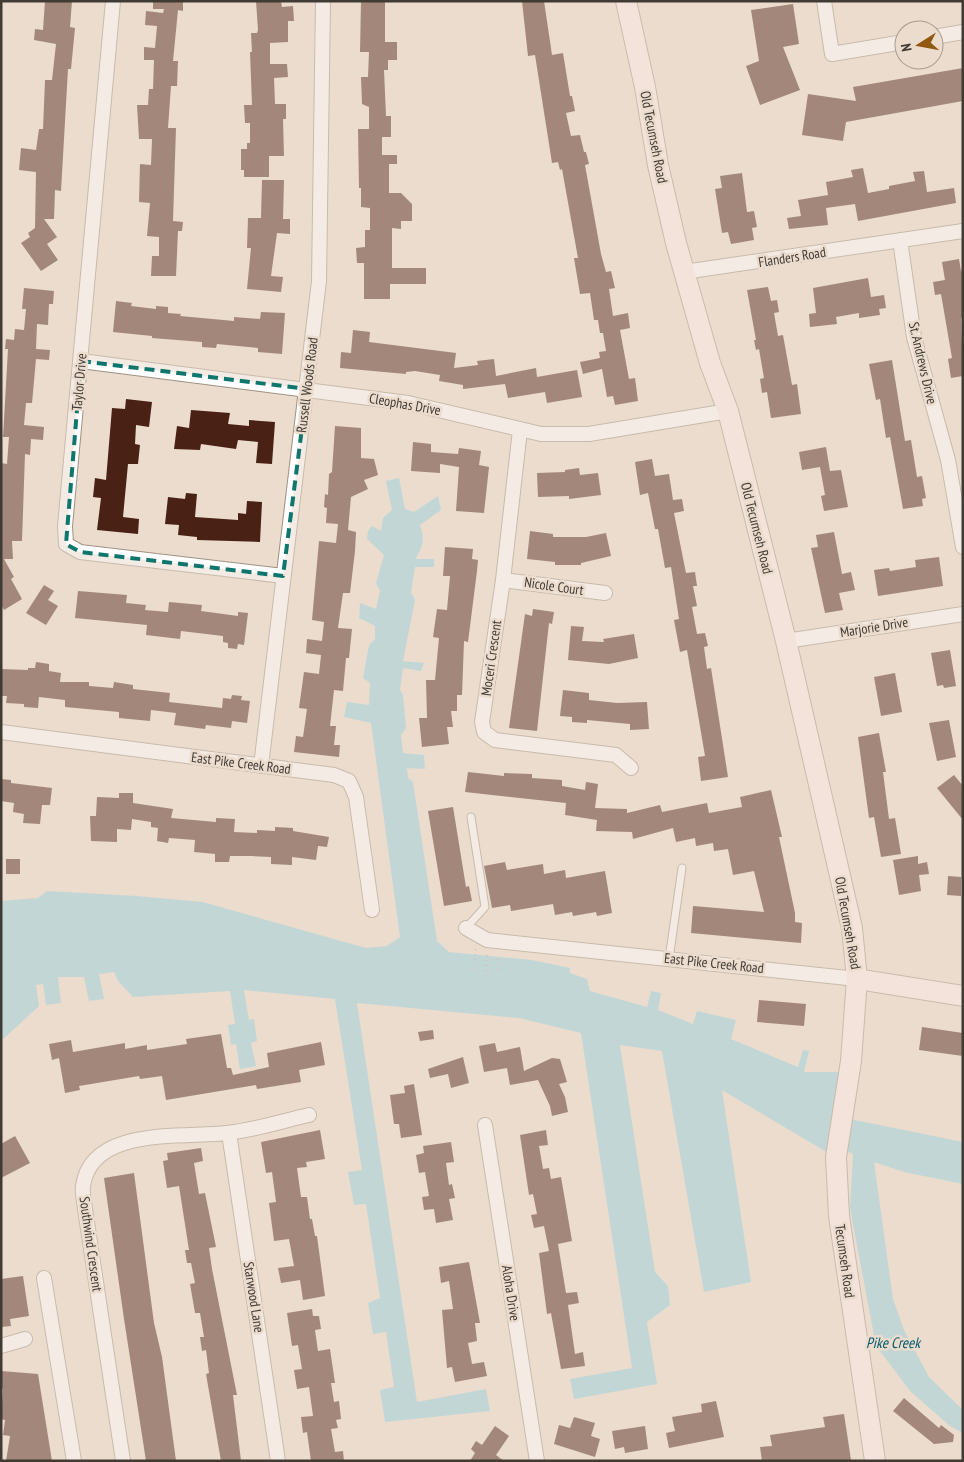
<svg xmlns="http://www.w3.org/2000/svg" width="964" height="1462" viewBox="0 0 964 1462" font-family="'PT Sans Narrow',sans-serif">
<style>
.water{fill:#93cee1}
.building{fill:#4a2115}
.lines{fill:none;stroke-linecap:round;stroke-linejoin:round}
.lane-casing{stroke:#9f9283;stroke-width:9}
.street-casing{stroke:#9f9283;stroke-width:16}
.secondary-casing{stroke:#9f9283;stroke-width:22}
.path{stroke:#b2a69a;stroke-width:2;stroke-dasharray:1 4;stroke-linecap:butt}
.lane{stroke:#fff;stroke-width:7}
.street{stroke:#fff;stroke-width:14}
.secondary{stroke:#fcece8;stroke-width:20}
.marked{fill:none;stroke:#0f766e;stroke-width:4;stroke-dasharray:10 6;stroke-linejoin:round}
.labels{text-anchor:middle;stroke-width:5;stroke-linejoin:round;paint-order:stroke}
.street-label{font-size:14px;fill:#413b35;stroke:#ebdccd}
.water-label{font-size:15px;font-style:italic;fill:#075b6e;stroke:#ebdccd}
</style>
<rect width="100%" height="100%" fill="#ebdccd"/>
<path class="water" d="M399,478L405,509L414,512L438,496L441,510L420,525C425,537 423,549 415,559H434V567H415L411,592L415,600L403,661L424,663L421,671L403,668L400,690L403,695L406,728L401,735L403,753L424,755L425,769L407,768L408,778L413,782L437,941L449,952L532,960L570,968V973L587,979L590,991L647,1007L651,991L661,993L658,1010L693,1024L697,1011L736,1020L731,1039L798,1067L803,1050L809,1051L804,1072H839L828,1153L722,1090L751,1282L704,1292L662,1051L620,1045L655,1272L668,1286L670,1305L647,1322L657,1384L574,1399L570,1379L632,1368L581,1033L519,1018L357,1003L417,1402L486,1389L490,1411L385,1422L380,1390L394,1387L386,1332L373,1334L368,1303L380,1298L366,1204L354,1205L348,1172L362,1170L335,999L244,990L249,1020L254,1019L257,1041L251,1043L256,1066L240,1069L236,1044L231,1045L228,1025L235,1024L230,991L133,997L118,981L114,972L99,974L104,999L89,1001L84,977H58L61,1003L46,1005L43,984L36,985L39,1006L1,1041V901L38,898L47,891L137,896L203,902L366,948L387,946L400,937L371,723L344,717L347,702L369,705L370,683L363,678L369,645L375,639V626L359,618L360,603L376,609L380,591L376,583L384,555L367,539L368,531L372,526L381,531L383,518L392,510L386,481Z
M850,1119L963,1142V1184L904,1172L874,1162L893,1299L904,1330L929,1377L963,1410V1433L950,1426L911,1392L876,1346L850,1208L853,1154L846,1151Z"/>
<path class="building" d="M45,1H72L70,27L75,28L71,69H68L61,191L55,190L54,219H44L57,237L47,244L58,260L41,271L21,243L30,237L28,233L35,228L36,172L19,170L21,148L36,150L39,129H43L45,80H52L56,44L34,40L35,29L43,30Z
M153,1H183V11L178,10L173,61H178L177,86H171L168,128H176L173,221L183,222L182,231H178L176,276H151L152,256H159V237L147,236L150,203L139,202L140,164L151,165L152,139H139L137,105H148L149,89H153L154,60H144V47L155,48L157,26L145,25L146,11L163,13L164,9H153Z
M256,1H281L282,7L293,6L294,21H288V42L270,43V64H287L288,77L274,78L275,104H286V119H283L284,156H269V177H244V170H241V149H247V143H250V123H245L244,105H252L250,52H252L251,33H257L258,30Z
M361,1H385V42H397V60H388V70H384L386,116H391V137H382V155H397V164H389V193H401L412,204V221H401V229L392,228V268H426V284H390V299H364V263H357L356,248L365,247V230H370V208L361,207V188H359L358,129H369V107L362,104L361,77H368L369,52H360Z
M522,1H544L552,55L563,53L570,96H572L575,111L566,113L571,136L580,135L584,152H586L589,164L585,165L601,254L606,272L611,271L615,288L609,289L613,316L628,313L630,328L620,330L629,379L635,378L638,401L615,405L613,396L607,397L602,369L583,374L580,362L600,358L599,352L606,351L603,333H600L598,320H594L590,293L580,294L574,258H578L562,169L560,170L558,162L552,163L535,55L528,56Z
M793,4L799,44L783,47L800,90L760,105L746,66L759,61L751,10Z
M963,68V101L846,122L843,141L802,135L808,94L856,101L853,87Z
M863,168L868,193L889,189V186L915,181L913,172L924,171L927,192L954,188L956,203L858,221L855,204L826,208L828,225L789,229L787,218L801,216L798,200L828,195L826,182L853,177L851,170Z
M742,173L747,212L754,211L757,227L752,228L754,240L731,244L728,232L722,233L715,189L722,188L720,176Z
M262,180H284L283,219H290V234L277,233L271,276L283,277L281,292L247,289L251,248H247L248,218H261Z
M959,259L961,271L963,270V317L961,318L963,376L951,378L948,359L952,358L941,294L935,295L933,282L945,280L942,262Z
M868,278L871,297L884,295L886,308L879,309L880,315L859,318V313L836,317L837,324L810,327L809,314L816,313L813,288Z
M768,287L771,301L777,300L779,312L774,313L778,336L783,335L792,385L797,384L801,414L771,418L767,392L762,393L760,379L764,378L759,349L756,350L754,340H756L747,290Z
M24,288L54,291L53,304H49L48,325L37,324L36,349L50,350L49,360L36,359L32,403H26L24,425L44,427L43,440L31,439L30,455L25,454L22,541H12L13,559H4L14,577L11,579L22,599L4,610L1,604V463L7,464L9,437H3L8,349H5L6,339L14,340L15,329L24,330L26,309H22Z
M116,301L132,303L131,306L156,309V306L168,307V313L181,314L180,316L234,321V317L260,319L261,312L285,313L282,354L258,352V348L217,344L216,348L202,347V342L152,338V336L113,332Z
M353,330L370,332L369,342L456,353L454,368L478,365L477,361L494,359L496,376L536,368L537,377L577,370L582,397L547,403L545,392L508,398L505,384L463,389V385L439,381L440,375L415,371L406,372V374L340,368L341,352L351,353Z
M892,360L905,441L911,440L917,477L922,476L926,498L922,499L923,506L903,509L890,437L886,438L880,399L876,400L869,364Z
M126,399L152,402L149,427L136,425L135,444L140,445L138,464H128L123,517L139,519L138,534L97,530L101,498L93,497L95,478L106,480L112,408L125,409Z
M191,410L230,413L228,424L249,426V420L275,422L272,464L256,463L258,442L238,440L236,449L201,444L200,450L174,449L177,426L189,428Z
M335,426L361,428V458L374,459L378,475L364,480L368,489L351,497L348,530L356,532L355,551L350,593H343L338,628L352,629L349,658H346L343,691L334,690L330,726H336L334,745H340L339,757L294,752L296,736L303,737L307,709L299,708L304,672L319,674L321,655L306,653L307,639L322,641L324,622L312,620L319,541L336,543L338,524L326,523L327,508L324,507L325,494L328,495L329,474L332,472Z
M413,442L431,444V452L458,454L459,448L481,451L479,465L489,467L484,513L456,511L459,467L440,464V473L411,471Z
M826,447L830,471L841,470L848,507L824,511L821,496L825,495L820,467L802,470L799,452Z
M652,459L655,476L669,474L673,500L682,499L684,511L674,513L686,573L695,572L697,586H693L697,606L692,607L697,634L705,633L708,646L704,647L707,669L711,668L728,777L701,781L698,757L705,756L687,650L680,652L674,620L679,619L671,567L665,568L658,529H655L648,493L640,495L635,462Z
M579,468L580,475L598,473L601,495L569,499V496L538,497L537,473L565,472V470Z
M186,493L197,494L195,517L238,520V513L246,514L247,501L262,502L260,542L197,540V537L178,535L179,525L165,524L168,497L185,499Z
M530,531L553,534V537H586L606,533L611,556L581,563V565H555V562L527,559Z
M834,532L842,574L851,572L855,590L839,593L843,610L825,613L811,548L818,547L816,535Z
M445,547L473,549L472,559L478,560L477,571L468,642L464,641L462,695H457V711H451L453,727H447L449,744L422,747L419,718H427L426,680H435L439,638L433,637L437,609L447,610L450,576H443Z
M939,557L943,586L878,596L874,570L889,568L890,571L916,567L915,560Z
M44,585L54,591L48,600L58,606L46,625L26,613Z
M78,591L127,595L126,603L146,605L145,610L168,612L169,602L202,605L201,611L238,616V612L248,613L244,645L238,644L237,649L228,648V643L223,642V636L181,631L180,639L146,635L147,625L75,618Z
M533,609L554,612L552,624L549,623L537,731L509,728L525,614L532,616Z
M571,626L584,627L582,641L604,642L603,639L634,634L638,658L609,664L568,660Z
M950,650L956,686L944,688L943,685L937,686L931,653Z
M36,662L49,664V671L61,673L60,682H89V686L113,688L114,682L133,685V689L170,693L169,702L222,708L223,698L231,699L232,695L242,696L241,700L250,701L247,723L232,721L231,728L206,725L205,729L174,725L176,713L151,710L150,721L119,718V712L65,707V700L39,697L38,708L24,707V704L6,703L7,696H1V669L28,670V668H35Z
M895,673L902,712L881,716L874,677Z
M563,690L589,693V700L617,703L647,702L649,729L630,730V724L587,720V723L572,722V717L560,716Z
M949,720L956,757L937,761L929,723Z
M879,733L886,772H883L889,819L895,818L901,854L881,857L874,817L869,818L858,737Z
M468,772L504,776V773L532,774V778L562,780V786L585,790L586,782L598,784L595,808L627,809V813L660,805L662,812L707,803L709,813L742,807L740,797L771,790L782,837H779L795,913V922L802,923L801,943L691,933L693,906L764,912L754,871L733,875L728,849L714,851L713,843L696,846L695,838L676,842L673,828L633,839L632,832L596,831L597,820L565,815L566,803L465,792Z
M954,775L963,786V820L937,788Z
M1,779L11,780V783L52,788L50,805H42L40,824L23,823L24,814L13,812L14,803L1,801Z
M119,793H133V803L173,809L171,818L216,822V818L235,819L234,832L257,833V830L275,831V827L293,828V831L329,837L327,847L318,846L316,860L292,857V865L271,864V857L251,856H230L229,862H215V854L194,852L195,840L169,838L168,843L157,841L158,828L151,827V822L132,819L131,830L117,829V842L91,841L90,816H96L97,797L119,798Z
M453,807L466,887L469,886L472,901L444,906L428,811Z
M918,856V864L927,862L929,874L919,875L921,891L899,895L893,860Z
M6,859H20V874H6Z
M505,862L507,870L543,864L544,874L565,870L566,878L605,871L612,913L597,916L596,912L573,916L572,912L555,915L553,904L511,911L510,905L492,908L484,866Z
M948,876L961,877V896L947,895Z
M759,1000L806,1004L804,1026L757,1022Z
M922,1027L963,1033V1056L919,1050Z
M433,1030L434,1039L420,1041L418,1032Z
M221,1034L227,1068H231L233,1075L269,1067L267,1053L321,1042L325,1065L299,1070L301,1082L257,1089L256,1085L166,1100L162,1076L140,1079L139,1076L79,1086L80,1090L65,1093L59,1058L52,1060L49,1044L71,1040L73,1052L125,1043V1049L147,1045V1050L187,1044L186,1039Z
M495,1043L497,1052L520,1047L524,1071L552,1058L560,1059L567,1082L559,1084L565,1097L568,1112L552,1116L550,1106L538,1080L510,1085L507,1068L484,1072L479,1046Z
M463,1057L469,1083L451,1088L448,1074L430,1078L428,1069Z
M414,1084L422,1135L401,1138L399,1124H394L390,1095L405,1093L404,1086Z
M320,1130L325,1159L306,1162L307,1167L297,1168L301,1197H307L310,1219H312L315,1236H317L325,1296L303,1300L300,1280L281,1283L278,1268L294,1266L289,1239L274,1241L269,1203L276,1202L272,1172L266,1173L261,1142Z
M546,1130L548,1145L539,1146L543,1169L549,1168L551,1179L561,1177L572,1241L558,1244L566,1293L577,1292L579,1303L568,1305L575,1354L583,1352L585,1366L561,1369L551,1313L547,1314L539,1253L549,1251L544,1226L534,1228L531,1215L537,1214L533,1194L529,1195L520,1135Z
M15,1136L30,1163L1,1178V1144Z
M451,1142L454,1162L446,1163L449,1185L452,1184L455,1198L449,1199L453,1220L436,1223L434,1209L424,1210L422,1197L429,1196L425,1172L419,1173L416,1155L424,1153L423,1146Z
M201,1148L203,1161L194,1163L199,1194L205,1193L216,1247L209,1248L212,1269L237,1395H233L241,1461H221L206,1374L209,1373L206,1350L202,1351L200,1337H204L200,1313H195L190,1284L195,1283L191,1263H187L185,1250H189L179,1186L167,1188L163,1161L168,1160L167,1153Z
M134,1173L154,1323L162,1357L176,1461H146L124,1319L104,1178Z
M469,1262L480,1323H475L477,1341L468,1343L472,1364L484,1362L487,1376L455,1382L452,1367L447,1368L442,1310L453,1309L449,1281L441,1283L439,1267Z
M23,1276L29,1316L10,1319L11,1326L1,1327V1279Z
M312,1309L313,1316H319L321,1329L315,1330L318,1351L330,1349L335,1383H331L334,1402L339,1401L341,1419L336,1420L338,1428L331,1429L335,1452L343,1451L344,1461H311L307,1432L303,1433L301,1417L313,1416L309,1387L297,1389L294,1370L302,1369L298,1345L292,1346L287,1313Z
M1,1371L38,1374L52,1461H6L10,1436L3,1435L5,1420L1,1419L3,1389L1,1388Z
M904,1398L939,1428L941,1425L954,1435L953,1442L934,1444L893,1411Z
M716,1401L724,1437L669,1448L666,1433L675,1431L672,1417L702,1412L701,1404Z
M844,1414L851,1460L762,1461L760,1447L772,1446L770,1435L825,1427L823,1417Z
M574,1417L595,1423L591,1436L600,1439L595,1457L554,1444L559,1425L570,1428Z
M495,1426L509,1436L496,1455L504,1461H470L475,1453L471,1449L476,1441L482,1445Z
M645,1426L648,1449L625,1453L624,1447L615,1449L612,1431Z"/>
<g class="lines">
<g class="lane-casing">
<path id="lane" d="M466,928L485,907L471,817
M669,959L682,868"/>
</g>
<g class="street-casing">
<path id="street" d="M113,1L65,526L66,544L80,552L283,576
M824,1L832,54L904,42
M934,37L963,32
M900,240L914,337L948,460L963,547
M684,272L963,231
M81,361L408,403L541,434H589L728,411
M520,430L503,580L482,722L484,732L495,740L616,755L631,768
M503,580L605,593
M786,641L963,614
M1,732L334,775L349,781L356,797L372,910
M261,766L319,281L323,1
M466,928L487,940L857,979
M485,1125L537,1461
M229,1133L278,1461
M44,1278L74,1461
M1,1346L25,1339
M123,1461L85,1209C84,1201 82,1193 83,1186C91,1126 184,1138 227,1133C255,1130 282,1121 309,1115"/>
</g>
<g class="secondary-casing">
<path id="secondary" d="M626,1L645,87L658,165L676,243L710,363L728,411L786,641L852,928L857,979L851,1061L836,1157L839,1216L875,1461
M857,979L963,996"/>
</g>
<path class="path" d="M474,970L476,947
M498,970L499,955
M486,971L487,954"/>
<use href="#lane" class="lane"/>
<use href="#street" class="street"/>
<use href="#secondary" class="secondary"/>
</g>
<path d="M0 0H964V1462H0ZM81,361L307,389L283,576L80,552L66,544Z" fill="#ebdccd" fill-opacity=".55" fill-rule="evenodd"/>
<path class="marked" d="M81,361L307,389L283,576L80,552L66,544Z"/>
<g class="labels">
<g class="street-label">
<text transform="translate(654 137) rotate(79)" y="5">Old Tecumseh Road</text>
<text transform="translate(792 257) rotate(-9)" y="5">Flanders Road</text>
<text transform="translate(923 363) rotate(77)" y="5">St. Andrews Drive</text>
<text transform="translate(79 382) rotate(-85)" y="5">Taylor Drive</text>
<text transform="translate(307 385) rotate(-83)" y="5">Russell Woods Road</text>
<text transform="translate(405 404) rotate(10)" y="5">Cleophas Drive</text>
<text transform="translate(757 528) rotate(76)" y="5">Old Tecumseh Road</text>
<text transform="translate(554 586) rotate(8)" y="5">Nicole Court</text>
<text transform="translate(874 627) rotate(-9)" y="5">Marjorie Drive</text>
<text transform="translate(491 658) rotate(-82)" y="5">Moceri Crescent</text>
<text transform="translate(241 763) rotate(7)" y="5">East Pike Creek Road</text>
<text transform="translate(848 923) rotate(80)" y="5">Old Tecumseh Road</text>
<text transform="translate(714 963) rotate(6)" y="5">East Pike Creek Road</text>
<text transform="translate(91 1244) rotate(82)" y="5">Southwind Crescent</text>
<text transform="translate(845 1261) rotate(82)" y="5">Tecumseh Road</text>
<text transform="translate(511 1293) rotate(81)" y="5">Aloha Drive</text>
<text transform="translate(254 1297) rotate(81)" y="5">Starwood Lane</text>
</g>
<g class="water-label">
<text x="893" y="1348">Pike Creek</text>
</g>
</g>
<rect width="964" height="1462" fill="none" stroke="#413b35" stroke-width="5"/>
<g transform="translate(919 45) rotate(259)"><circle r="24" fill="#ebdccd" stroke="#a79c90"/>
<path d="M0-4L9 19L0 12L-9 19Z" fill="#905811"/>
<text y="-8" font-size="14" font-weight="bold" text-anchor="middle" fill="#413b35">N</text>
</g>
</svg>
